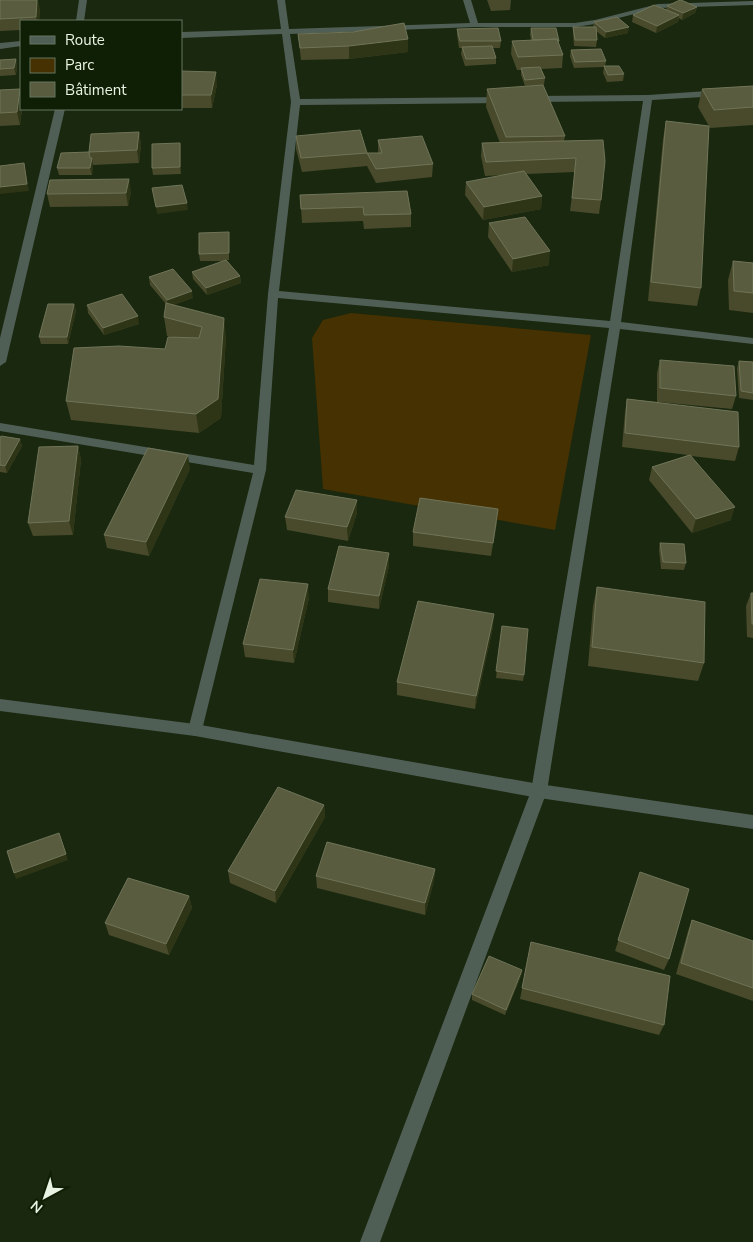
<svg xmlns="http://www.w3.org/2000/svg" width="753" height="1242" viewBox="0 0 753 1242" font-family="'Nunito Sans',sans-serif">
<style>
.green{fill:#453102}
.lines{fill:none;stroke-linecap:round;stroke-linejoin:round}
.minor{fill:#505f56;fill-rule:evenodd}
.tertiary{fill:#505f56;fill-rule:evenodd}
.wall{fill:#484a2b}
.shaded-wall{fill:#2e3517}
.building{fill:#595c3f;stroke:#707458}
</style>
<rect width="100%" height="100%" fill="#19280e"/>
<path class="green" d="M351,313L591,335L555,530L323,489L312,338L323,320Z"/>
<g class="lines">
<path class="minor" d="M79,0H87L84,21H76Z
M277,0H285L289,29L470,23L463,0H471L478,23H575L595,20L658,4L753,1V5L658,8L595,24L575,27H475L290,34L300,99L505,97L510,100L505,103L300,105L279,291L610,321L643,101L531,102L527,99L531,96L648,95L753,88V94L652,100L621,322L753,338V344L620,329L547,791L380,1242H360L531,791L609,328L278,298L266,470L202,730L200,734L195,736L190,734L188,730L253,473L0,431V423L254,465L268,294L291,102L282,34L181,38V32L281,29Z
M21,41V46L0,49V43Z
M55,109H65L6,362L0,366V338Z"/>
<path class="tertiary" d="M0,699L195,724L539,784L753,815V829L539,798L195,736L0,711Z"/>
</g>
<path class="wall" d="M0,0L40,9L39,21H21V30L0,31Z
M487,0H511L510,10L491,11Z
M667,6L697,7L695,13L682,20L679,18L678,22L656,33L632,22L633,15L666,10Z
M594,22L628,33L605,38L596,31L597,40L596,47L574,46L573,33V27H593Z
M531,28L559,41V44L563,55L562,68L541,69L545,78L544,85L525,86L521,75V70H517L511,54L512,41L531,40L530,34Z
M457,29L501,41L500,48H493L496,58V64L465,66L461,54L462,48H459L457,35Z
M298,34L408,39V52L349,59L301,60Z
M571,50L606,61L605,66L624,74L623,81L607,82L603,73L604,67L574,68L570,56Z
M16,59L17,66L16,75L0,76V60Z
M181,71L217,85L212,108H181Z
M753,86V125L710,128L709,126L701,288L697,306L648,301L663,139L666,121L709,126L698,107L702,89Z
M20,89L21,96V109H22L20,125L0,126V90Z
M487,89L565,136L564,141L603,140L601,200L599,214L570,211L575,172L526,174L542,196L541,209L483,220L465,195L466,182L505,175L485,176L481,156L482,143H500L486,107Z
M139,132L141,145L139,163L93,165L92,175H59L57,168L89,152Z
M296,136L367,153H378V140L433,164L432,177L376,183L367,166L302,172L296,149Z
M180,143L181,149V174L153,175L152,168Z
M131,192L128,206L50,207L47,194Z
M300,195L411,214V227L364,229L363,221L302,223Z
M489,223L549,265L512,272L488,237Z
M229,232V260H226L240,276L241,283L207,295L193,279L192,272L225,261H200L199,254Z
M733,261L753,263V313L729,310L728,280Z
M149,277L193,298L173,305L226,337L221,418L199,433L71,420L66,401L165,349L173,337L167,336L164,317L166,304L150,285Z
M74,304L76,311L68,344H41L39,337Z
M87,305L139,324L104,335L88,313Z
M660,360L736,396L732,409L658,402L739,447L735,461L691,456L731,520L692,533L649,480L652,467L688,455L622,447L625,412L627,399L657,402V373Z
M739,361L753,362V400L739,398L737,368Z
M0,438L20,439L22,446L7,473L0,472Z
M78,446L81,460L73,535L33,536L28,523Z
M190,469L149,556L107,548L104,535Z
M357,500V513L348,541L287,530L285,517Z
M497,522L491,556L413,546V532Z
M660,543L686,563L684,570L661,569L659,550Z
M389,566L379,609L328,602V589Z
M597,587L704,663L698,681L588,666L593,606Z
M751,593H753V638L747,637L746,606Z
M309,598L294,663L245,657L243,644Z
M502,626L524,675L523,681L496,678Z
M493,627L475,709L397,695V682Z
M324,805L325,817L276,903L230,883L228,871Z
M435,869L434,880L425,915L317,888L316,876Z
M640,872L669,959L664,970L615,951Z
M189,896L192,908L169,955L109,935L105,923Z
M692,920L753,941V1001L676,974L688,931Z
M531,942L664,1025L659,1035L520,999Z
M522,970L521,976L505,1015L472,1000V994Z"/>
<path class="shaded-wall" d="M37,0H38L40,9L39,21H37L36,17Z
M697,7L695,13L682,20L683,13Z
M679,15L678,22L656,33L657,26Z
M629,27L628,33L605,38L606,32Z
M408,39V52L349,59V46Z
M16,59L17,66L16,75L14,68Z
M216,72L217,85L212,108L211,95Z
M20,89L21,96V109H22L20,125L17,112Z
M139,132L141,145L139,163L137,150Z
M180,143L181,149V174L180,167Z
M92,158L93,165L92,175L90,168Z
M24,163L29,191L0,194V187Z
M129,179L131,192L128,206L126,193Z
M542,196L541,209L483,220L484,207Z
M187,203L188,210L157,214L156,207Z
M550,251L549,265L512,272L513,259Z
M240,276L241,283L207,295L206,288Z
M192,291L193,298L168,307L167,300Z
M74,304L76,311L68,344L67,337Z
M138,316L139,324L104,335L103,328Z
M224,318L226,337L221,418L199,433L196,414Z
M20,439L22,446L7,473L5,466Z
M78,446L81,460L73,535L69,521Z
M188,455L190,469L149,556L146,542Z
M357,500V513L348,541L347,527Z
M735,507L731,520L692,533L696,519Z
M498,509L497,522L491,556L493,543Z
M389,553V566L379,609V596Z
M308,584L309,598L294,663L293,650Z
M494,614L493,627L475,709L476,696Z
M324,805L325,817L276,903L275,891Z
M59,833L68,860L16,879L14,873Z
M435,869L434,880L425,915V903Z
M189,896L192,908L169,955L166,944Z
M522,970L521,976L505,1015L506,1010Z"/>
<path class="building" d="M0,0H37L36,17L0,19Z
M680,0H681L697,7L683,13L667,6Z
M654,5L679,15L657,26L633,15Z
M617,17L629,27L606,32L594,22Z
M404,23L408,39L349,46L300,48L298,34L353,32Z
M573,27H596L597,40H575Z
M498,28L501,41H460L457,29Z
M531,28H556L559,41H558L557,39L533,40Z
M557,39L563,55L518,57L512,41Z
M492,46L496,58L466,59L462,47Z
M601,49L606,61L575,62L571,50Z
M16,59L14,68L0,69V60Z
M604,66H619L624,74L608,75Z
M540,67L545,78L525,80L521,68Z
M181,71L216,72L211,95H181Z
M543,85L565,136L506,137L487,89Z
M753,86V107L714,110L702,89Z
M20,89L17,112L0,113V90Z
M666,121L709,126L701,288L651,282Z
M360,130L367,153H382L378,140L422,136L433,164L376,169L367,153L301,158L296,136Z
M139,132L137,150L89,152L91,134Z
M603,140L605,161L601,200L572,198L576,158L486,162L482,143Z
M180,143V167L152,168V144Z
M89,152L90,158H92L90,168H57L61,153Z
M24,163L27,184L0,187V166Z
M524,171L542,196L484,207L466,182Z
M129,179L126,193L47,194L50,180Z
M182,185L187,203L156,207L152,188Z
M407,191L411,214L364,215L363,207L301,209L300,195Z
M525,217L550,251L513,259L489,223Z
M229,232V253L199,254V233Z
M226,260L240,276L206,288L192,272Z
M733,261L753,263V293L734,291Z
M173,269L192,291L167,300L149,277Z
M122,294L138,316L103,328L87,305Z
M166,303L224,318L218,399L196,414L66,401L74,348L119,346L165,349L168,337L199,338L202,327L164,317Z
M48,304H74L67,337H39Z
M660,360L734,366L736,396L660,388Z
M739,361L753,362V393L741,391Z
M627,399L738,412L739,447L625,433Z
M1,436L20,439L5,466L0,465V438Z
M78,446L69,521L28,523L39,447Z
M148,448L188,455L146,542L104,535Z
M690,455L735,507L696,519L652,467Z
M296,490L357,500L347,527L285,517Z
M420,498L498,509L493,543L413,532Z
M660,543L684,544L686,563L663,562Z
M339,546L389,553L379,596L328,589Z
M260,579L308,584L293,650L243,644Z
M597,587L705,602L704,663L592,647Z
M751,593H753V624H752Z
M418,601L494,614L476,696L397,682Z
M502,626L528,629L524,675L496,671Z
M278,787L324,805L275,891L228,871Z
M59,833L66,854L14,873L7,851Z
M327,842L435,869L425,903L316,876Z
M640,872L689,889L669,959L618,940Z
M128,878L189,896L166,944L105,923Z
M692,920L753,941V988L681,963Z
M531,942L670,976L664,1025L522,988Z
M489,956L522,970L506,1010L472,994Z"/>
<rect x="20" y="20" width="162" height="90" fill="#0f1f05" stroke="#66745e"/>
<rect x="30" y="36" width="25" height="8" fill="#505f56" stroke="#66745e"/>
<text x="65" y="45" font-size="15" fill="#e9f3e3">Route</text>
<rect x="30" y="58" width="25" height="15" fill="#453102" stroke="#66745e"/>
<text x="65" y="70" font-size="15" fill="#e9f3e3">Parc</text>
<rect x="30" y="82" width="25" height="15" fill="#595c3f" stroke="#66745e"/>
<text x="65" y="95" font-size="15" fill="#e9f3e3">Bâtiment</text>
<g transform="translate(45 1197) rotate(220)" stroke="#0f1f05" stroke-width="4" paint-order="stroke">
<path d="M0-4L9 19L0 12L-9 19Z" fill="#e9f3e3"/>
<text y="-8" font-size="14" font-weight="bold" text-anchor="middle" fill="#e9f3e3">N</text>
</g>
</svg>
